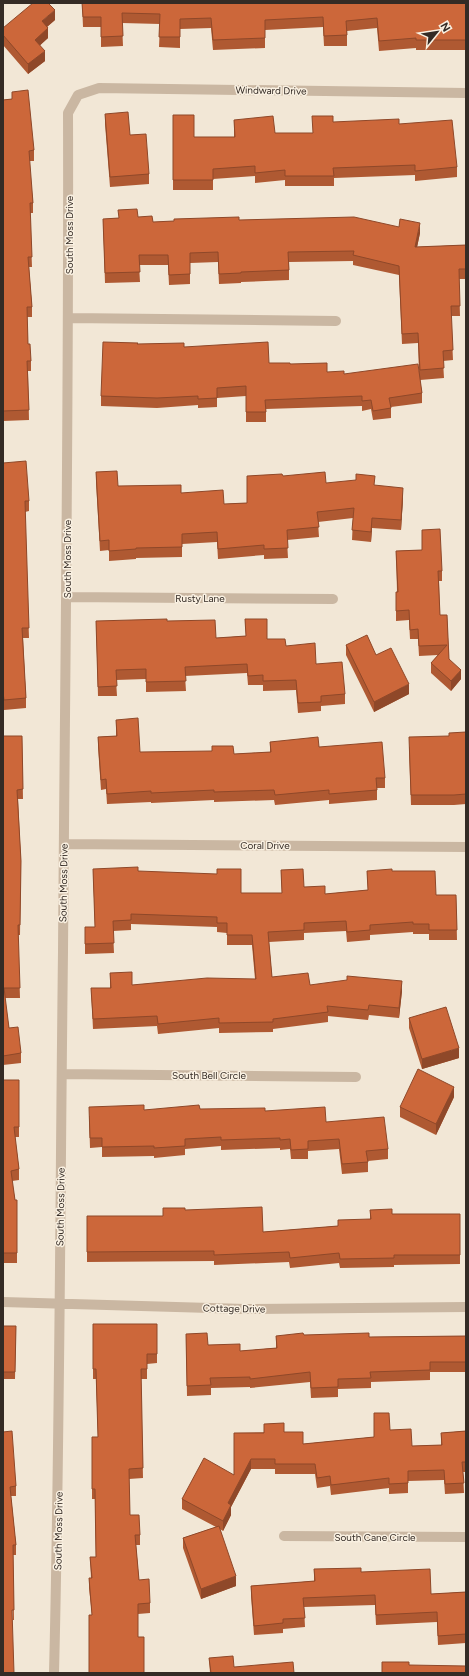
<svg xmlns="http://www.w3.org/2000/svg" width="469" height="1676" viewBox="0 0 469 1676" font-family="Figtree,sans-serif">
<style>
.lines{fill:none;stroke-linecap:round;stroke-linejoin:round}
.minor{stroke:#cab7a2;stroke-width:10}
.wall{fill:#af5932}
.shaded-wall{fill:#8f4829}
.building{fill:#cc673a;stroke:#8f4829}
.labels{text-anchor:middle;stroke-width:3;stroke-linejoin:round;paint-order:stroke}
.street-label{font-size:10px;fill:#342b25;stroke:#faf1e2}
</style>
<rect width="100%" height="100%" fill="#f2e7d6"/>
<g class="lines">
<path class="minor" d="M69,318L336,321
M67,597L333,599
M64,844L466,847
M62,1074L356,1077
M3,1302L245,1309L466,1307
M284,1536L466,1537
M54,1673C60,1433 60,1192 63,952C65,672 69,392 68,113L78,95L99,88L466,93"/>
</g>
<path class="wall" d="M82,3H466V50H416V48L379,51L377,28L347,31V46H324L323,27L265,30V48L213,50L211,28L180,29V48L159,47L160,24L122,23L123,46L101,47V27H83Z
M55,20L47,27L48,38L40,45L45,61L28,74L3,45V28Z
M12,92L34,150V161H29L33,203V213H30L32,267H29L32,307V317H27L28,344L31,361V371H28L29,420L3,421V100L12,99Z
M105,114L130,135L149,174V184L110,187L105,124Z
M173,115L194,137H234V120L275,133H313L333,122L399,124L457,167V177L415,181V175L334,178V186H285V180L255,183V176L213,179V190H173Z
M138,217L153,222L239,220L420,233L417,247L466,245V279H459L460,316H451L453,360L443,361L444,378L420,380L422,393V403L391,407V418L373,420L371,409L362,411V406L266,409V422H246V396L217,398V407L198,408V405L157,408L101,406V396L137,344L184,347L269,363L290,364L327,372L344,374L419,373L418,343L402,344L399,275L353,265V261L289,262V280L241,282V283L219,284L218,262L190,263V284L169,285L168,265H139L140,282L105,283L103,219Z
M3,463L29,501V511L25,512L29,638H23L26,698V708L4,710L3,702Z
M96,472L118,486L181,493L224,504L247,503L283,476L326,483L375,486L403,498L401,530L372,528L371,542L352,540L353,518L318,522L319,537L287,540L288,558L264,559V555L218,559L217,542L182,544V557L136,558V559L109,561V550L100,551L96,482Z
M422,530L442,571V581H439L440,615H447L449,659L461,679L451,691L431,673V663L438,655L419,656L418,639H410L409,620L396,621V592H397L396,551L422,550Z
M245,619L267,639L286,646L316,664L345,694V704L321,706V711L298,713L296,690L263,691V685H248L247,673L185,676L186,691L146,692V679L116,680L117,696H98L96,621H167L216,638L246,636Z
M346,645L376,655L409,694L374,712L346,655Z
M116,720L140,752L234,754L270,752V742L319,747L385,778V788H377V800L329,804V800L275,805L274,800L214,802V800L151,803V802L107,804L106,789L101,790L98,747V737L116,736Z
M466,732V804L454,805H411L409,747Z
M3,736H22L23,799H18L21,861L20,935H18L20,998H5L9,1028L21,1053V1063L3,1065Z
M93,869L138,871L241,893H282L281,870L304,887L325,894L368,890L367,871H392L436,895H456L457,940H429V934H413V932L370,935V940L347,942L346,931L304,933V940L269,942L272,977L310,985L402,991L399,1018L369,1015L368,1020L328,1016V1022L273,1029V1032L219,1033V1028L158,1034L157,1026L93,1029L91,988H110V973L132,985L255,979L252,945H227V933L217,932V927L131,924V930L113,931L114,953L85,954V927H95Z
M409,1018L459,1058L422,1069L409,1028Z
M3,1080H19V1137H15L19,1169V1180L12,1181L15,1200H17V1263H3Z
M454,1097L436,1135L400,1117V1107Z
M200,1109L265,1111L326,1122L388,1149V1159L368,1161V1172L342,1174L339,1149L308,1151V1159H291L290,1149L280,1150V1148L221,1150V1146L185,1149V1155L154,1158V1156L102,1157V1147L90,1148L89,1116L144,1110Z
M185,1210L263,1232L338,1226L370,1219V1210L392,1214H460V1264L394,1265V1267L340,1268L339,1263L290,1268L289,1262L214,1265V1261L87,1262V1216H163Z
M93,1324H157V1363L147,1364V1379H141L143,1478L129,1479L130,1515L140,1535V1545H136L139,1580L150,1603V1613L138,1614V1637L144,1673L92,1615L89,1588V1578H91L90,1557H96L95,1499H92V1437H98L96,1379H93Z
M3,1326H16L15,1379H3Z
M186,1334L208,1345L240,1351L276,1348V1336L304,1335L369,1337L466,1336V1372H430V1380L371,1382V1388L338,1389V1397L311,1398L310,1382L250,1388V1387L211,1388V1395L187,1396Z
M390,1430L412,1446L441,1445V1433L466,1431V1472H463L464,1493L445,1494L444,1480L408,1481V1493L389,1494V1488L331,1495L330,1486L317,1488L315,1474H275V1469H251L231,1507V1515L223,1531L220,1529L236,1586L201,1599L183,1548V1538L216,1527L182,1509V1499L234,1475V1433L284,1432L303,1444L374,1437Z
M3,1432L16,1486V1496H11L16,1545V1555H13L14,1620H13Z
M314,1569L361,1572L431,1594L466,1592V1643L438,1645L437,1622L376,1625L375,1605L304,1607L305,1627L283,1629V1633L254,1635L251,1596V1586L314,1581Z
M209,1658L234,1667L294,1673H210Z"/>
<path class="shaded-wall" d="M55,10V20L42,31V21Z
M48,28V38L35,50V40Z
M45,51V61L28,74V64Z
M420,223V233L415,257V247Z
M403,488V498L401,530V520Z
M372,518V528L371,542V532Z
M461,670V679L451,691V681Z
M409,684V694L374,712V702Z
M402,981V991L399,1018V1008Z
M459,1048V1058L422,1069V1059Z
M454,1087V1097L436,1135V1124Z
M251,1459V1469L231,1507V1515L223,1531V1521L228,1503Z
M236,1576V1586L201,1599V1589Z"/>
<path class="building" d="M33,3H48L55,10L42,21L48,28L35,40L45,51L28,64L3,35V28Z
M82,3H466V40H416V38L379,41L377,18L346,21L347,35L324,36L323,17L265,20V38L213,40L211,18L180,19V37H159L160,14L122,13L123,36L101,37V17H83Z
M28,90L34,150L29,151L33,203H30L32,257H28L32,307H27L28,344H30L31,361H27L29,410L3,411V100L12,99V92Z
M128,112L130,135L146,134L149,174L110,177L105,114Z
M173,115H194V137H235L234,120L273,116L275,133H313L312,116H333V122L399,119V124L452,120L457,167L415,171V165L333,168L334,176H285V170L255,173V166L213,169V180H173Z
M137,209L138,217L152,216L153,222L174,221V219L239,217V220L354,217L399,227L400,219L420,223L415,247L466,245V269H459L460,306H451L453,350L443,351L444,368L420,370L418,333L402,334L399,266L353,255L354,251L288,252L289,270L241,272V273L219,274L218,252L190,253V274L169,275L168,255H139L140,272L105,273L103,219L119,218L118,210Z
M103,342L138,343L137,344L184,343V347L268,342L269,363H290V364L327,363V372L344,371V374L418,364L422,393L389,398L391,408L373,411L371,400L362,401V396L265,400L266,412H246V386L217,388V398L198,399V396L157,398L101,396Z
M26,461L29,501H25L29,628H22L26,698L4,700L3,692V463Z
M117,471L118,486L181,485V493L223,490L224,504L247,503V476L282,474L283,476L325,472L326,483L356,480V474L375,476L374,485L403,488L401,520L372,518L371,532L352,530L354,508L317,512L319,527L287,530L288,548L264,549V545L218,549L217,532L182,534V547L136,548V549L109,551V540L100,541L96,472Z
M440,529L442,571H438L440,615H447L449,659L461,670L451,681L431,663L447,645L419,646L418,629L410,630L409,610L396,611V592H398L396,551L422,550V530Z
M167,619V621L215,620L216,638L246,636L245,619H267V639H285L286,646L315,643L316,664L342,662L345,694L321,696V702L298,703L296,680L263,681V675L248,676L247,664L185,667L186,681L146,682V669L116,670L117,686L98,687L96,621Z
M367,635L376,655L391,648L409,684L374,702L346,645Z
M138,718L140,752L212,751V746H233L234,754L271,752L270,742L318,737L319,747L382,742L385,778H376L377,790L329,794V790L275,795L274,790L214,792V790L151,793V791L107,794L106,779L101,780L98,737L117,736L116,720Z
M466,732V794L454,795H411L409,737L449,736V733Z
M3,736H22L23,789L17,790L21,861L20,925H18L20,988H4L9,1028L18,1027L21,1053L3,1056Z
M138,867V871L217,874V869H241V893H282L281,870L303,869L304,887L325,886V894L368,890L367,871L392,869V871H435L436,895H456L457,930H429V924H413V922L370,925V930L347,932L346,921L304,923V930L268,932L272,977L308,973L310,985L347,980V976L402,981L399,1008L369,1005L368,1010L327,1006L328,1012L273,1019V1022L219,1023V1018L158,1024L157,1016L93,1019L91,988H111L110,973L132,972V985L207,978L256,979L252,935H227V923H217V917L131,914V920L113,921L114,943L85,944V927H95L93,869Z
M446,1007L459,1048L422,1059L409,1018Z
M418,1069L454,1087L436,1124L400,1107Z
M3,1080H19V1127H14L19,1169L11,1171L15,1200H17V1253H3Z
M144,1105V1110L199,1105L200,1109L265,1108V1111L325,1107L326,1122L384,1117L388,1149L366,1151L368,1162L342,1164L339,1139L308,1141V1149L291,1150L290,1139L280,1140V1138L221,1140V1137L185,1139V1146L154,1148V1146L102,1147V1138H90L89,1107Z
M262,1207L263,1232L338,1226V1220L371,1219L370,1210L392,1209V1214H460V1255H394V1258L340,1259L339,1253L290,1258L289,1252L214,1255V1251L87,1252V1216H163V1208H185V1210Z
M93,1324H157V1354H147V1369H141L143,1468L129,1469L130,1515H139L140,1535H135L139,1580L149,1579L150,1603L138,1604V1637H144V1673H89V1615H92L89,1578H92L90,1557H96L95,1489H92V1437H98L96,1369H93Z
M3,1326H16L15,1372H3Z
M207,1333L208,1345L240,1344V1351L277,1348L276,1336L303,1333L304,1335L369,1333V1337L466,1336V1362H430V1370L370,1372L371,1378L338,1379V1387L311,1388L310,1372L250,1379V1377L210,1378L211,1385L187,1386L186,1334Z
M374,1413H389L390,1430L411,1429L412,1446L442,1445L441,1433L466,1431V1462H462L464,1483L445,1484L444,1470L408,1471V1483L389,1484V1478L331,1485L330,1476L317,1478L315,1464H275V1459H251L228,1503L231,1505L223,1521L182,1499L204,1458L234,1475V1433H264V1424L284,1423V1432H303V1444L374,1437Z
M12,1431L16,1486L10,1487L16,1545H13L14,1610H12L14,1673H3V1432Z
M219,1526L236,1576L201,1589L183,1538Z
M361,1568V1572L430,1569L431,1594L466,1592V1634L438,1636L437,1612L376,1615L375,1595L303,1598L305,1618L283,1619V1623L254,1626L251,1586L315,1581L314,1569Z
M233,1656L234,1667L293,1662L294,1673H211L209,1658Z
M382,1662H409V1665L466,1666V1673H382Z"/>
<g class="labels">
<g class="street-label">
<text transform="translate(271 90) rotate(1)" y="4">Windward Drive</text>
<text transform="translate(69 235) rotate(-90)" y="4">South Moss Drive</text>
<text transform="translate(67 559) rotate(-90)" y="4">South Moss Drive</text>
<text x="200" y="602">Rusty Lane</text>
<text x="265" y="849">Coral Drive</text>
<text transform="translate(63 883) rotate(-89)" y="4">South Moss Drive</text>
<text x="209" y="1079">South Bell Circle</text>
<text transform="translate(60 1207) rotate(-89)" y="4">South Moss Drive</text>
<text transform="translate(234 1308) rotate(1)" y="4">Cottage Drive</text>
<text transform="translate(58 1531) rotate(-89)" y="4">South Moss Drive</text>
<text x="375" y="1541">South Cane Circle</text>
</g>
</g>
<rect width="469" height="1676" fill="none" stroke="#342b25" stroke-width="8"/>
<g transform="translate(437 32) rotate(60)" stroke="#faf1e2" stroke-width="3" paint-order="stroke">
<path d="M0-3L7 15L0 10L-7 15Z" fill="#342b25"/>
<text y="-6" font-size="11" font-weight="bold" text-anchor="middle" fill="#342b25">N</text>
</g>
</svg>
